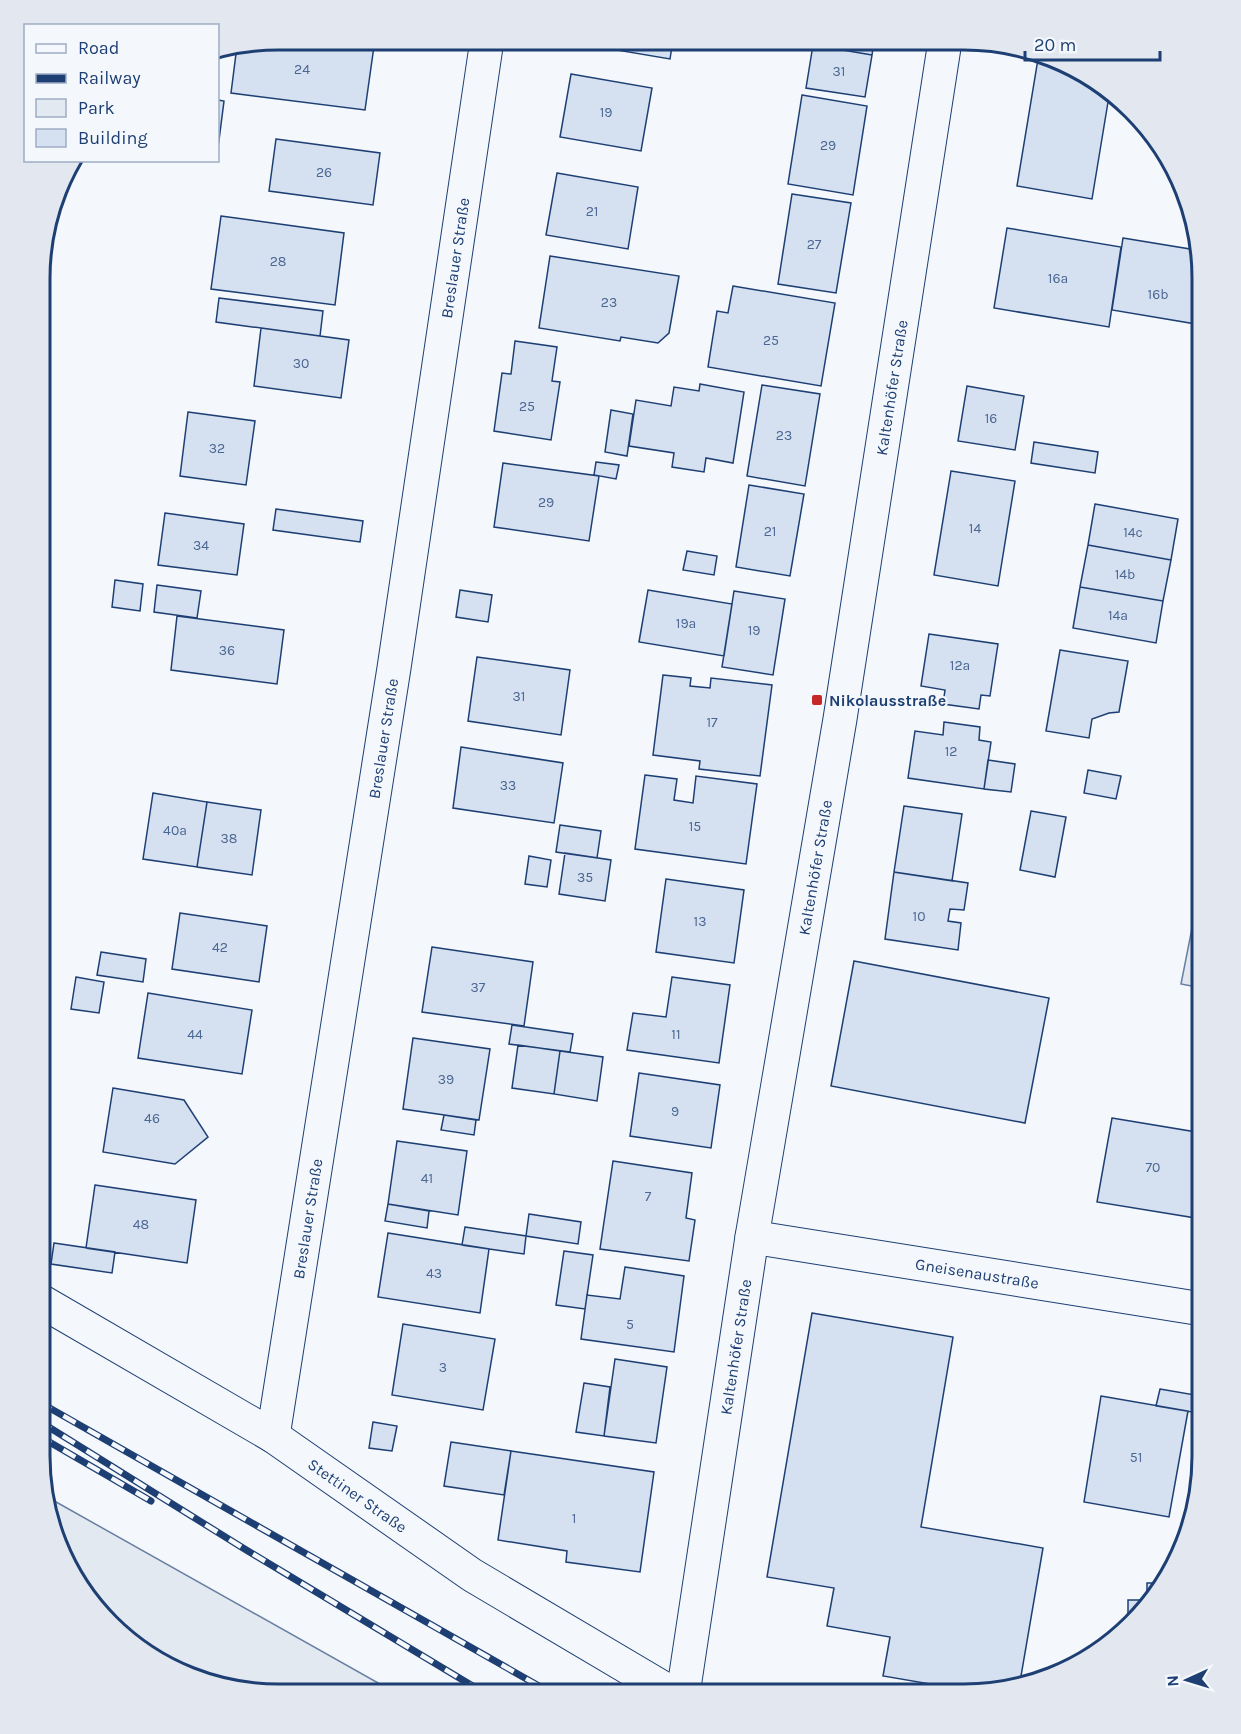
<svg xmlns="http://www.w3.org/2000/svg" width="1241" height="1734" viewBox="0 0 1241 1734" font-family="Karla,sans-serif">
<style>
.green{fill:#e3e9f0;stroke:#687fa3;stroke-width:1.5}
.parking{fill:#e3e8f0;stroke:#687fa3;stroke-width:1.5}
.building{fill:#d5e0f0;stroke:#1d3f73;stroke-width:1.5}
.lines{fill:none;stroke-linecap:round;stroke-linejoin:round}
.street-casing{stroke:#1d3f73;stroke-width:35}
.secondary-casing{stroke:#1d3f73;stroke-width:35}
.street{stroke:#f4f7fb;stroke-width:33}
.secondary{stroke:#f4f7fb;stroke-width:33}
.rail-casing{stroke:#1d3f73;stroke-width:7}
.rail{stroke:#f4f7fb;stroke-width:4.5;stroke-dasharray:14;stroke-linecap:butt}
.poi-dot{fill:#c62828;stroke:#f4f7fb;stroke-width:2}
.labels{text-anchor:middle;stroke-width:4.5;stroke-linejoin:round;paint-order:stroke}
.number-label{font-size:14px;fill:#4b6792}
.street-label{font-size:16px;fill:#1d3f73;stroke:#f4f7fb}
.poi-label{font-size:16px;font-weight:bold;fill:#1d3f73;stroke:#f4f7fb;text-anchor:start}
.rim{fill:none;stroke:#1d3f73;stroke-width:3}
</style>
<rect width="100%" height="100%" fill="#f4f7fb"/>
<path class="green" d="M49,1498L396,1693H247L145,1655L98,1613L63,1561Z"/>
<path class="parking" d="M1195,913L1202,915V988L1181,984Z"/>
<path class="building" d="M278,39H375L365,110L231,93L237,46Z
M576,40H673L670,59L575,43Z
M814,41H874L872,55L813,45Z
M813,45L872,55L865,97L806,88Z
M1039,53L1054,57L1110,90L1092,199L1017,186Z
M571,74L652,88L641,151L560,137Z
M802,95L867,106L853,195L788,184Z
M218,100L224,101L218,148Z
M276,139L380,153L373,205L269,191Z
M557,173L638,187L628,249L546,235Z
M792,194L851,203L836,293L778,284Z
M221,216L344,233L335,305L211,289Z
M1007,228L1121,247L1109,327L994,308Z
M1123,238L1196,250L1202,278V325L1112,310Z
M550,256L679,276L669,333L658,343L621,337L620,341L539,328Z
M733,286L835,303L821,386L708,367L717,311L728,313Z
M219,298L323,311L320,336L216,322Z
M261,328L349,340L341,398L254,386Z
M515,341L557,347L552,381L560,382L551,440L494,431L502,373L511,374Z
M700,384L744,392L733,463L706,458L704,472L672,467L674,453L629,446L636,400L671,406L674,387L699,391Z
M762,385L820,394L805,486L747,476Z
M967,386L1024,396L1015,450L958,441Z
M611,410L633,414L627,456L605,452Z
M188,412L255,421L246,485L180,476Z
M1034,442L1098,452L1095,473L1031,463Z
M596,462L619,465L616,479L594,475Z
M503,463L599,476L589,541L494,527Z
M951,471L1015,481L998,586L934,575Z
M749,485L804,494L790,576L736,567Z
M1095,504L1178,519L1171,560L1088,545Z
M276,509L363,521L360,542L273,530Z
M165,513L244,524L237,575L158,565Z
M1088,545L1171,560L1163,601L1080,587Z
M687,551L717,556L714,575L683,570Z
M115,580L143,584L140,611L112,607Z
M157,585L201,591L197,618L154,612Z
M1080,587L1163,601L1156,643L1073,628Z
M460,590L492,595L488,622L456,617Z
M648,590L732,604L724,656L639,642Z
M734,591L785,599L773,675L722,667Z
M177,616L284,630L277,684L171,670Z
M929,634L998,644L990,696L981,695L979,709L943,704L945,690L921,686Z
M1060,650L1128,661L1119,712L1109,713L1092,719L1089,738L1046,731Z
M477,657L570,670L561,735L468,721Z
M663,675L691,678L690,686L710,688L711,678L772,685L760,776L699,769L700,761L653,755Z
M944,722L980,727L979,740L991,742L984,789L908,778L915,731L943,735Z
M461,747L563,763L554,823L453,808Z
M988,760L1015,764L1011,792L984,789Z
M1088,770L1121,776L1116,799L1084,793Z
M645,775L677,779L674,800L693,803L696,776L757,784L746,864L635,849Z
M153,793L207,802L197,867L143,859Z
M207,802L261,810L252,875L197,867Z
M904,806L962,814L952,881L894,872Z
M1031,811L1066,817L1055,877L1020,870Z
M560,825L601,831L597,858L556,852Z
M565,853L611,860L605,901L559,894Z
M529,856L551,860L547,887L525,884Z
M894,872L968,883L964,910L950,909L948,921L961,923L958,950L885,939Z
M666,879L744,890L734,963L656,952Z
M180,913L267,926L259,982L172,969Z
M432,947L533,962L524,1026L422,1012Z
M101,952L146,959L143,982L97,975Z
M854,961L1049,998L1025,1123L831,1086Z
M76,977L104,982L99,1013L71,1009Z
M672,977L730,985L719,1063L627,1050L633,1013L666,1017Z
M148,993L252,1010L242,1074L138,1058Z
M512,1025L573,1034L570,1052L509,1044Z
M413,1038L490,1049L479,1120L403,1109Z
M518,1045L560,1051L554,1094L512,1088Z
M560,1051L603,1057L597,1101L554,1094Z
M639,1073L720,1085L711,1148L630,1136Z
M113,1088L184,1100L208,1137L175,1164L103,1152Z
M444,1115L476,1120L474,1135L441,1130Z
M1112,1118L1202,1133V1219L1097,1202Z
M397,1141L467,1151L458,1215L388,1204Z
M613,1161L692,1173L686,1218L695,1220L689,1261L600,1249Z
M95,1185L196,1200L187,1263L86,1248Z
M388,1204L429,1211L427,1228L385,1221Z
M529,1214L581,1222L578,1244L526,1236Z
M465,1227L526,1236L524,1254L462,1245Z
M388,1233L489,1249L480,1313L378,1297Z
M54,1243L115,1252L112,1273L51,1264Z
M564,1251L593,1255L585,1309L556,1305Z
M625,1267L684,1276L674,1352L581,1339L587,1295L620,1299Z
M812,1313L953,1337L921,1527L1043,1548L1020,1682L977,1692L883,1676L890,1637L827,1626L834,1588L767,1577Z
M403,1324L495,1339L483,1410L392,1395Z
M615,1359L667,1367L656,1443L604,1436Z
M584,1383L610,1387L604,1436L576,1432Z
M1160,1389L1201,1396L1198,1413L1156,1406Z
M1101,1396L1188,1411L1169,1517L1084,1502Z
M373,1422L397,1426L392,1451L369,1448Z
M451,1442L511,1451L504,1495L444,1486Z
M511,1451L654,1472L640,1572L566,1562L567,1551L498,1540Z
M1147,1583H1165L1147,1605Z
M1128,1600H1147V1605L1128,1627Z
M1070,1670L1068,1671L1038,1678V1671Z"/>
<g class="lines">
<g class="street-casing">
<g id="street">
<path id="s1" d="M752,1237L1202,1309"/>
<path id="s2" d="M39,1300L273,1436L472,1575L673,1694"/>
<path id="s3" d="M273,1436L394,668L487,40"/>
</g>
</g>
<g class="secondary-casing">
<g id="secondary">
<path id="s4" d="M683,1694L752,1237L840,719L945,41"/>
</g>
</g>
<use href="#street" class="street"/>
<use href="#secondary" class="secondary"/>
<g class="rail-casing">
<path id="rail" d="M39,1402L553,1694
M39,1421L243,1548L486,1694
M39,1436L151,1501"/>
</g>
<use href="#rail" class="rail"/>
</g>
<rect class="poi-dot" x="811" y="694" width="12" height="12" rx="3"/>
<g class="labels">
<g class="number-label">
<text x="302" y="74">24</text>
<text x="839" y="76">31</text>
<text x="606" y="117">19</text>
<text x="828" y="150">29</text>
<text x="324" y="177">26</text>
<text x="592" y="216">21</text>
<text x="814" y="249">27</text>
<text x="278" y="266">28</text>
<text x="1058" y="283">16a</text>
<text x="1158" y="299">16b</text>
<text x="609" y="307">23</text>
<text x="771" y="345">25</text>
<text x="301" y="368">30</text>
<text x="527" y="411">25</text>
<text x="991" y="423">16</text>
<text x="784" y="440">23</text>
<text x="217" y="453">32</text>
<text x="546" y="507">29</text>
<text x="975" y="533">14</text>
<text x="770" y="536">21</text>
<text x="1133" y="537">14c</text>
<text x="201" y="550">34</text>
<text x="1125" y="579">14b</text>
<text x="1118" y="620">14a</text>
<text x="686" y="628">19a</text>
<text x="754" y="635">19</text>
<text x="227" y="655">36</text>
<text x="960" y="670">12a</text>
<text x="519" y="701">31</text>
<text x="712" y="727">17</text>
<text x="951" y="756">12</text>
<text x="508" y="790">33</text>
<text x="695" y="831">15</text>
<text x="175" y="835">40a</text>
<text x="229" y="843">38</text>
<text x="585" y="882">35</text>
<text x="919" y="921">10</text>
<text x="700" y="926">13</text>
<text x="220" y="952">42</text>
<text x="478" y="992">37</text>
<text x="195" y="1039">44</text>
<text x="676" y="1039">11</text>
<text x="446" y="1084">39</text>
<text x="675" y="1116">9</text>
<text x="152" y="1123">46</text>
<text x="1153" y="1172">70</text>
<text x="427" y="1183">41</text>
<text x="648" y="1201">7</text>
<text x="141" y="1229">48</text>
<text x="434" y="1278">43</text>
<text x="630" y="1329">5</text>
<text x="443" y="1372">3</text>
<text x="1136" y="1462">51</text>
<text x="574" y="1523">1</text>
</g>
<g class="street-label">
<text dy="6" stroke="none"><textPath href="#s3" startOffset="1192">Breslauer Straße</textPath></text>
<text dy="6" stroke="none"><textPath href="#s4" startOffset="1323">Kaltenhöfer Straße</textPath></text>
<text dy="6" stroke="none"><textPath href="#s3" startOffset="706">Breslauer Straße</textPath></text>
<text dy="6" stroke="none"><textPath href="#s4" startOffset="837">Kaltenhöfer Straße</textPath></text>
<text dy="6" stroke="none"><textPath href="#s3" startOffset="220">Breslauer Straße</textPath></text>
<text dy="6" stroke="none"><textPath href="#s1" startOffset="228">Gneisenaustraße</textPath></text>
<text dy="6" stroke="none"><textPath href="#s4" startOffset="351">Kaltenhöfer Straße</textPath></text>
<text dy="6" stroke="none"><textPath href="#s2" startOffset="374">Stettiner Straße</textPath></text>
</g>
<g class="poi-label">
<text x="829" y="706">Nikolausstraße</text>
</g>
</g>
<path d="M0 0H1241V1734H0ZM278 50H964A228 228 0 0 1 1192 278V1456A228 228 0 0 1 964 1684H278A228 228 0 0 1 50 1456V278A228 228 0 0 1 278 50Z" fill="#e3e8f0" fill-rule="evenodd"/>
<path class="rim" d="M278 50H964A228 228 0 0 1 1192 278V1456A228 228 0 0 1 964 1684H278A228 228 0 0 1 50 1456V278A228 228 0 0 1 278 50Z"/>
<rect x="24" y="24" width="195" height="138" fill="#f4f7fb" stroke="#9eadc5" stroke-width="1.5"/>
<rect x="36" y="44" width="30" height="9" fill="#f4f7fb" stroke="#9eadc5" stroke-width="1.5"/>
<text x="78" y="54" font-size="18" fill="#1d3f73">Road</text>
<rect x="36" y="74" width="30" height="9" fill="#1d3f73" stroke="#9eadc5" stroke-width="1.5"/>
<text x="78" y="84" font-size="18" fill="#1d3f73">Railway</text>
<rect x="36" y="99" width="30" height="18" fill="#e3e9f0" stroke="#9eadc5" stroke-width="1.5"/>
<text x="78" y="114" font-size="18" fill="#1d3f73">Park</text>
<rect x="36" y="129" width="30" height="18" fill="#d5e0f0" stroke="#9eadc5" stroke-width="1.5"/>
<text x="78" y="144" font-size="18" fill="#1d3f73">Building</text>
<g transform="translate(1187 1680) rotate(266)" stroke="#f4f7fb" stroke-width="4.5" paint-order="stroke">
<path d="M0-4.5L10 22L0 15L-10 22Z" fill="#1d3f73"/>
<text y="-9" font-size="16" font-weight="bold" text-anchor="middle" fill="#1d3f73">N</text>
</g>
<path d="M1025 51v9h135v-9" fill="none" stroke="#1d3f73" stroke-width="3"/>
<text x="1034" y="51" font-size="18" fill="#1d3f73" stroke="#f4f7fb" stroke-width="4.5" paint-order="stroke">20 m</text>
</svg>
